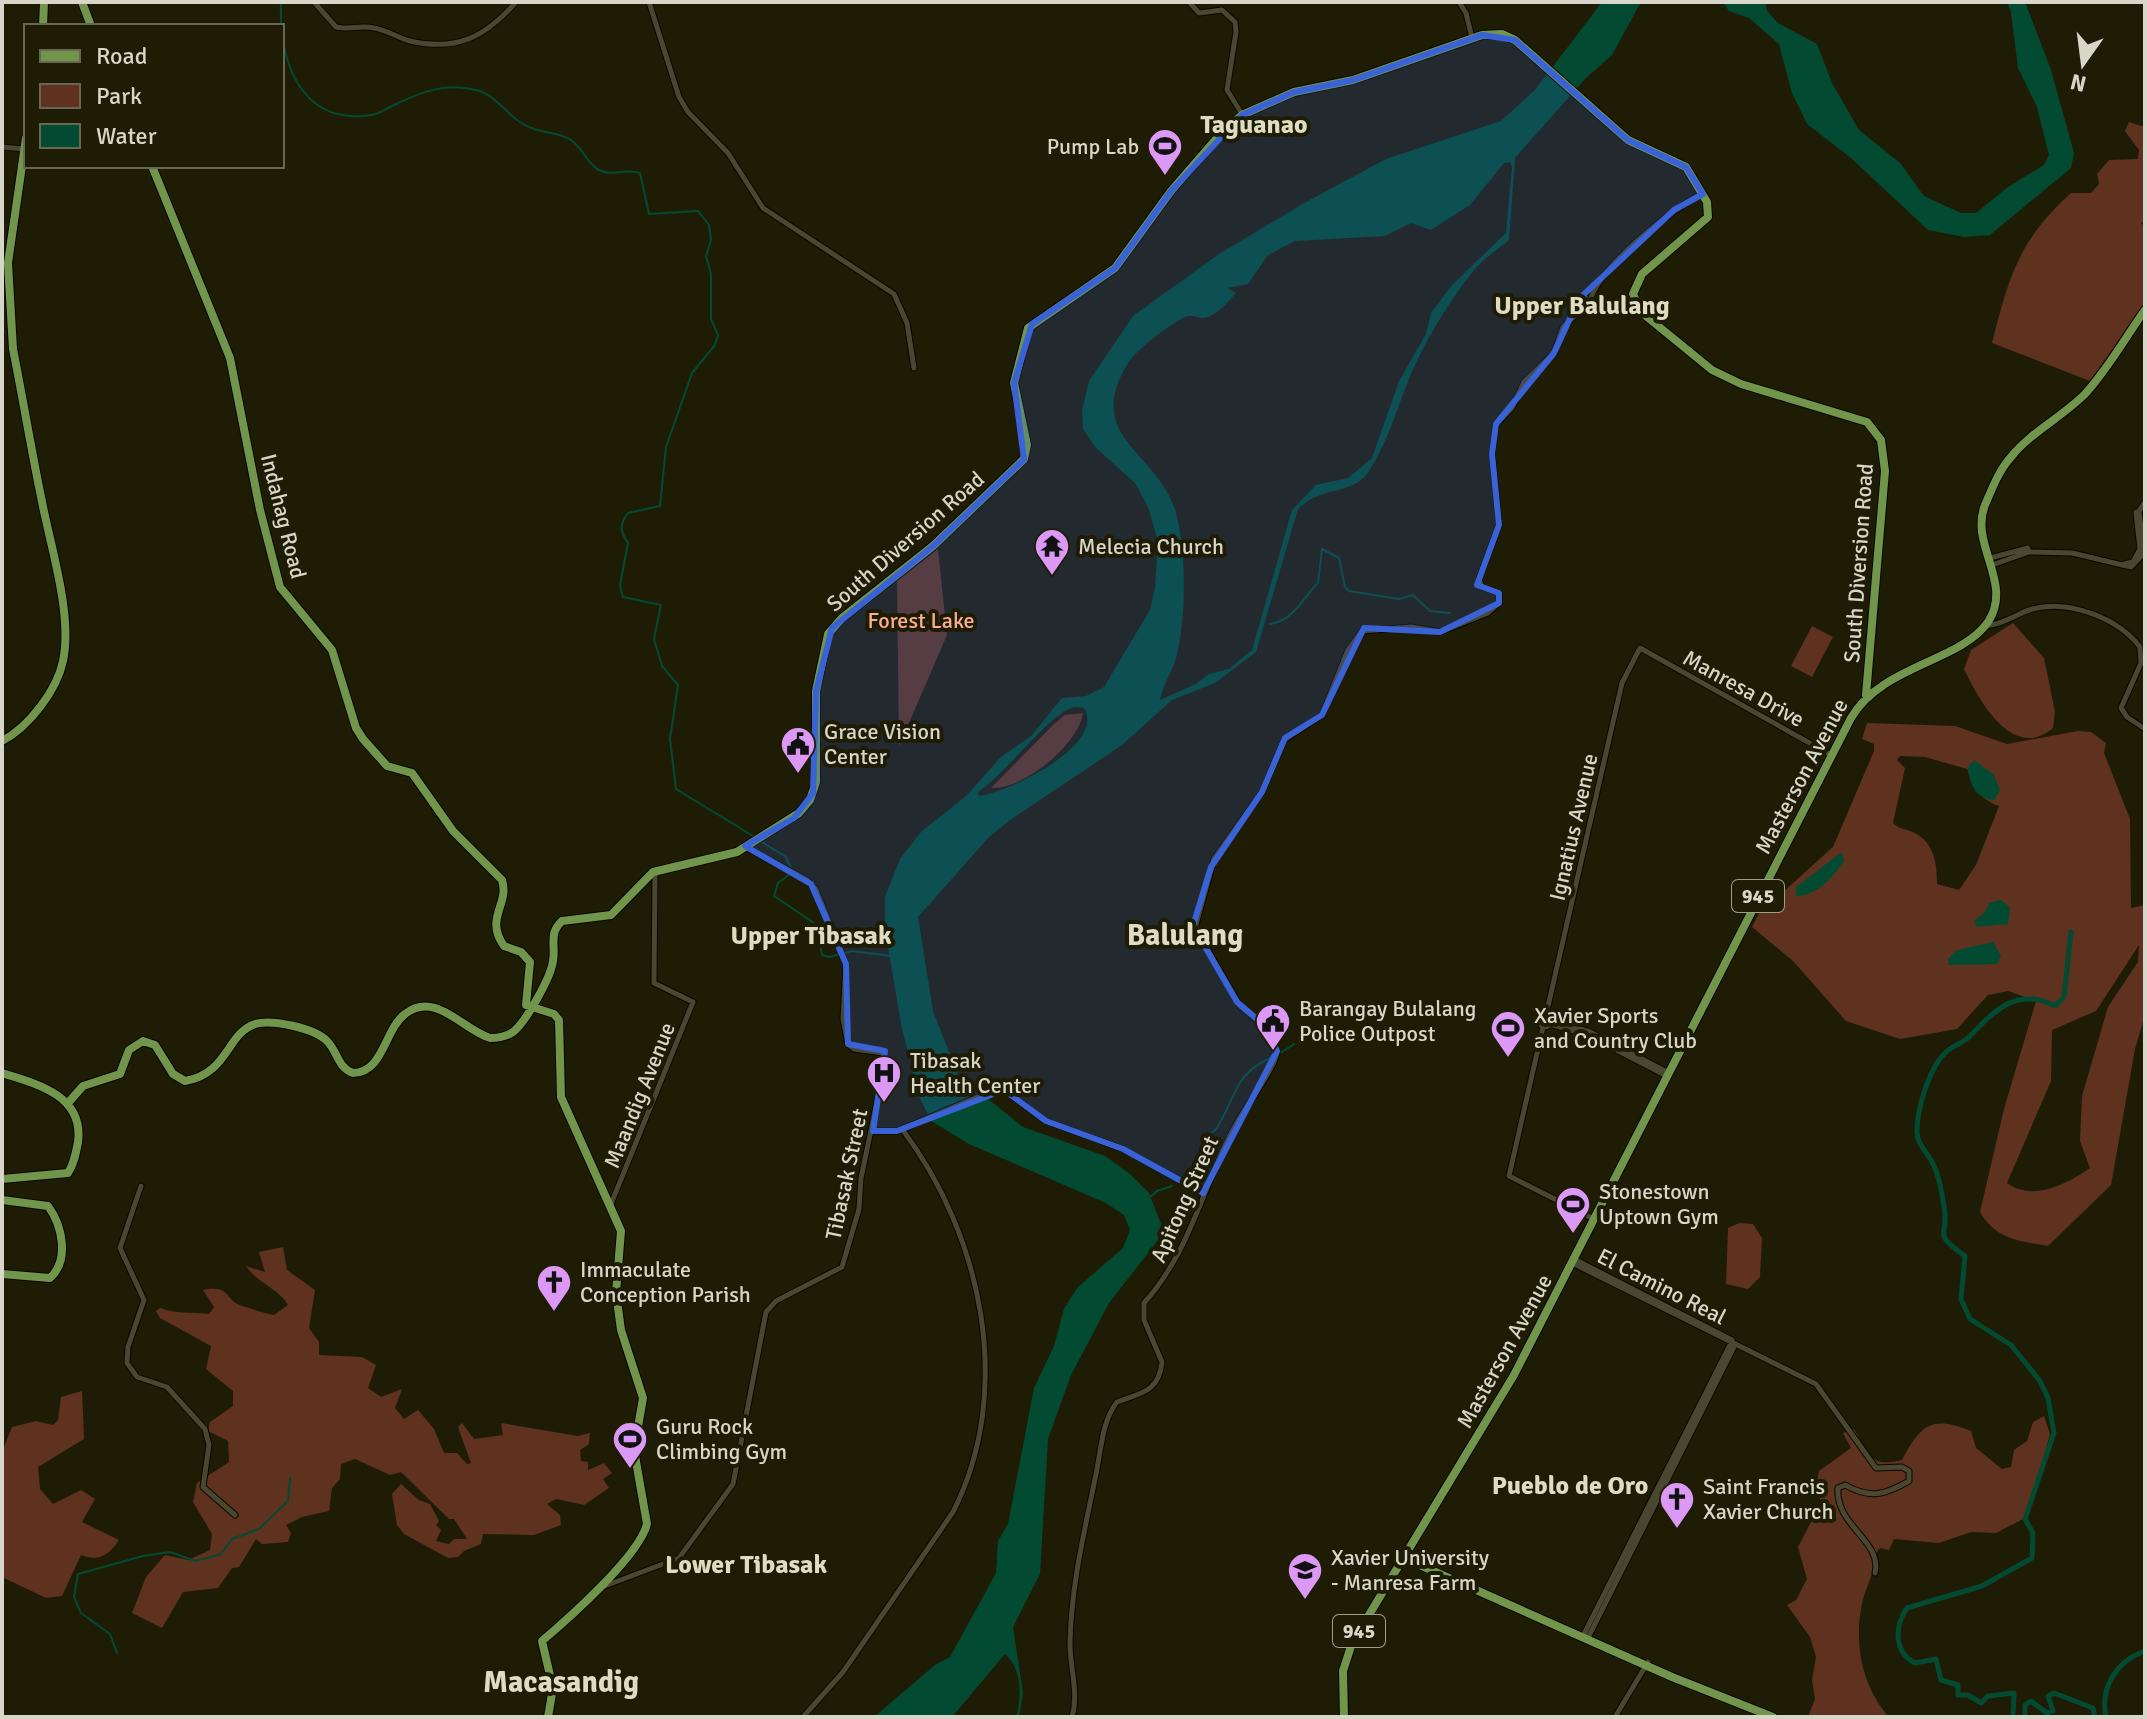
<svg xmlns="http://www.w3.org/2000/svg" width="2147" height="1719" viewBox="0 0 2147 1719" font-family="Signika,sans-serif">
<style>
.green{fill:#5e321e;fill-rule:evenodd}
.water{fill:#024b32;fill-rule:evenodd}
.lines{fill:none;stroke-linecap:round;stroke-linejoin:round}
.stream{stroke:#024b32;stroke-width:2}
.river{stroke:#024b32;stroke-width:5}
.minor-casing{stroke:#090700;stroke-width:7}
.major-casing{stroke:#090700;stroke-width:10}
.minor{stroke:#494730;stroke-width:5}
.major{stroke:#72954c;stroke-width:8}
.marked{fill:#3962d6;fill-opacity:0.2;stroke:#3962d6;stroke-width:6;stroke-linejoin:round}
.labels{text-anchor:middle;stroke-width:8;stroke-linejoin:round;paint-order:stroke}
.shield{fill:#1f1c06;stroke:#a09e8e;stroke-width:2}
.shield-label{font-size:20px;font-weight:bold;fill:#d7d6c8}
.poi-label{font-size:22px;fill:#d7d6c8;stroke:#1f1c06;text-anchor:start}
.street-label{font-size:22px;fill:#d7d6c8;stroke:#1f1c06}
.park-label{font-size:22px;fill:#fcaf8d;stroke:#1f1c06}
.quarter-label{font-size:26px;font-weight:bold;fill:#dedcc1;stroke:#1f1c06}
.district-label{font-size:30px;font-weight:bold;fill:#dedcc1;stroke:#1f1c06}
</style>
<rect width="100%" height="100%" fill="#1f1c06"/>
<path class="green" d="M2129,122L2145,127V221L2141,223L2145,227V302L2090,381L1992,343C2009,276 2019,240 2071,193H2091L2099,184L2097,174L2109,160L2138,159L2139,150L2125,131Z
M938,549L947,635L899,746L897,581Z
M2013,623L2044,658L2055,712L2053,728C2012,763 1978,698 1964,669L1971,650Z
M1812,626L1833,637L1812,677L1791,666Z
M1083,713C1078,746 1022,790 991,788L1054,724L1065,715Z
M1867,723L1955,726L2007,744L2078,731L2091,732L2106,743L2104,753L2130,819L2131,908L2145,905V1015L2135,1049L2111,1185L2048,1246C2018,1241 1996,1239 1980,1212L2004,1109L2036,1001L2008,991L1988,995L1957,1029L1900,1039L1846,1021L1793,961L1752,927L1765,902L1783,892L1833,847L1874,751V744L1862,739ZM1900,756L1925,757L1967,769C1974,787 1979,799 1999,806L1976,865L1959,890L1937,884C1937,862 1934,840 1910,831C1902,828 1899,829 1893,823L1905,768L1897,760ZM2139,945L2138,962L2108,1007L2082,1096L2080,1141L2090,1168C2067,1184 2033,1202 2007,1183L2051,1081L2052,1030L2096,1011Z
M1739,1223L1753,1224L1762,1238L1760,1277L1748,1289L1726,1284L1728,1228Z
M283,1247L287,1270L315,1290L309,1328L319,1342V1355L362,1357L376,1365L368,1388L381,1397L402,1389L395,1408L404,1419L418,1410L434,1429L444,1453H457L467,1464L471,1463L458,1427L462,1423L474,1439L503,1435L501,1423L578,1436L590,1433L589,1444L580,1450L581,1461L588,1462V1470L604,1463L612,1473L603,1479L609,1488L584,1505L556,1499L547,1504L560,1515L561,1525L534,1535L483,1534L481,1544L464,1551L458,1557L448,1558L404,1534L397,1525L392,1494L401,1484L419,1500L430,1504L439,1521L436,1525L441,1530L436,1541L449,1544L454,1539H467L454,1519H449L401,1472L390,1475L355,1459L341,1464L340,1479L332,1488L329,1511L302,1517L286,1525L291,1533L288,1542L262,1544L256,1539L239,1567L232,1568L218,1588L183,1592L162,1628L132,1613L146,1577L165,1555L188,1560L210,1550L212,1534L193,1502L197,1483L229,1462L228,1441L208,1431L210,1422L233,1406V1391L206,1369L211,1346L160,1318L156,1311L160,1308C176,1314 191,1312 209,1314L214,1307L203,1290C231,1284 224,1300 242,1306C252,1309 264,1313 274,1315L288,1305C277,1287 258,1284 246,1266L265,1272L259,1252Z
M82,1391L84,1439L38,1467L40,1489L53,1504L81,1490L95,1499L82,1522L119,1540C109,1555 99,1562 81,1555L62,1596L46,1598L2,1577L4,1447L12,1427L36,1421L53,1425L58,1420L61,1397Z
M2044,1416L2050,1434L2034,1494L2023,1519L1996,1533L1971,1532L1939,1543L1894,1539L1889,1550L1880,1548L1873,1558C1875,1573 1867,1585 1863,1599C1853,1641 1861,1685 1889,1717H1808L1815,1699L1812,1680L1816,1657L1810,1637L1787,1605L1796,1600L1807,1579L1798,1547L1821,1503L1816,1485L1819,1471L1851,1448L1843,1433L1854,1429C1869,1455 1870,1468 1902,1460C1921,1424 1932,1415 1971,1431L1976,1448L2002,1469L2011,1467L2014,1450L2027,1441L2033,1422Z"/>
<path class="water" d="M1602,2H1641L1612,55L1585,79L1515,158L1509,240C1498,249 1485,258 1476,268C1451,297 1420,349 1407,384C1395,414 1386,447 1367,474C1351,495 1321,486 1298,509L1256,652L1215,683L1172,700L1122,745L1010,820L989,837L918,917L933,1011L958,1075L1023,1127L1105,1156L1130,1174L1149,1193L1161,1224L1158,1240L1109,1303L1071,1375L1048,1439L1040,1574L1013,1627L1023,1693L1019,1717H1016C1022,1698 1022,1668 1005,1654L952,1717H874L935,1665L950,1657L996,1573L998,1541L1008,1524L1034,1388L1054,1346L1064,1309L1077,1288L1123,1248L1130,1230L1124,1215L1106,1203L969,1144L931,1121L918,1094L901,1024L885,929V897L900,859L921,832L966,796L1001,757L1031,736L1062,698L1086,696L1104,687L1150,610L1155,588L1158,541L1148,507L1135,483L1096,448L1083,429L1082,411L1089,381L1133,316L1219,254L1306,202L1386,159L1501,121L1535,90ZM1504,163L1510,162L1512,167L1506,233L1452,285L1431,313L1426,334L1399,381L1372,458L1348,478L1316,485L1292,510L1252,650L1229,669L1209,674L1196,684L1160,700C1163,685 1173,670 1177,655C1186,614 1186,562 1178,521C1165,452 1080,441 1128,363C1136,350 1171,323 1185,317C1192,314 1195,317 1202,318C1215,318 1228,302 1236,293L1227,288L1248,284L1268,255L1295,241L1385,236L1411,223L1431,230L1470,205ZM1075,707L1084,708C1107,745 1007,793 979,796L978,792C1005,775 1052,710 1075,707Z
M1723,2H1765L1767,11L1778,23L1817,44L1832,83L1859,130L1900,163L1924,196L1961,213H1976L2008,187L2044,165L2049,155L2037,107L2018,68L2011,12L2007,2H2025L2051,70L2074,153L2071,168L1990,235L1964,237L1928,230L1851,158L1807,124L1792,93L1779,44L1749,18L1729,11Z
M1974,760L1994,775L2000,790L1994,800C1976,799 1969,784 1968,767Z
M1842,852L1844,861C1833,877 1817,896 1796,896V887Z
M2001,900L2010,908L2008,924L1976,927L1975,920L1985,912L1989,903Z
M1993,942L2001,956L1997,964L1949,965L1948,959L1957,950Z"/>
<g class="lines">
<path class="stream" d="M281,2C279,61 300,126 372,115C379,114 388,108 394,105C421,92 446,82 476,90C494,94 505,112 520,122C539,135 556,130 571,140C583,148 587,164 599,170C613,177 626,168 640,173L649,214L698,211L709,225L711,240L706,256L711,274V319L718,335L715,345L692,373L666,447L660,506L628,513C619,525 620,531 628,543L620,585L623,597L661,605L654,639L662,666L678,685L670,739L676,789L753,836
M1270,624C1295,620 1302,598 1318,583L1322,549L1339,558L1345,587L1349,591L1399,599L1413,595L1430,611L1450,613
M762,842L786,857L791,868
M790,874L778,883L774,896L817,925L822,955L829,957L852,951L891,956
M1279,1054L1294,1044
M1187,1174C1199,1163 1199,1148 1208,1136C1210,1133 1215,1131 1217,1128C1237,1095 1234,1073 1273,1057
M1149,1198L1157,1191L1172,1186
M117,1653L110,1634L81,1613L74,1597L78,1574L143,1556L170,1552L195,1561L221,1554L232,1539L259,1529L288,1501L290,1478"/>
<path class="river" d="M2013,1717L2014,1693L1988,1696L1981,1703L1968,1695H1958V1685L1941,1680L1936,1659L1915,1663C1894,1652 1894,1627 1907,1608L1982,1586L2032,1558L2033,1533L2025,1519L2054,1433L2048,1398L2040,1381L2011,1345L1970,1319L1961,1299L1965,1256C1930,1231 1950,1238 1944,1206C1942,1193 1939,1175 1933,1164C1928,1152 1917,1145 1917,1132C1917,1108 1929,1068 1946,1052C1953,1045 1965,1043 1971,1035C1995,1009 2018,987 2055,1006L2064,997L2071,932
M2025,1717V1705L2031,1701L2047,1713L2053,1711L2048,1696L2054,1693L2093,1708L2095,1717
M2106,1717C2100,1688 2116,1661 2145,1651"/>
<g class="minor-casing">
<path id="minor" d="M314,2L336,27C349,30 361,25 374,28C387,30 398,38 410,41C458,52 486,36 516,2
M649,2L679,97L688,112L728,153L763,208L894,294L907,323L914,368
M1189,2L1199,13L1222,10L1235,22L1236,32L1227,90L1242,114
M1459,2L1466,13L1472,38
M2,147L24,149
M1574 305a8 8 0 1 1 16 0a8 8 0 1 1-16 0Z
M1590,301C1599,267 1671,209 1702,194
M1990,558L2028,548
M2124,564L2133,562L2140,549L2136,512
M1992,565L2029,552L2072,553L2131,567L2144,553L2139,511L2145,502
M1985,626C2002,625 2016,614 2032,609C2068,599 2118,618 2140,647L2141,663L2121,708L2127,717L2145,729
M1539 1021a6 6 0 1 1 12 0a6 6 0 1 1-12 0Z
M1546,1015L1622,683L1640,648L1831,755
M1551,1020L1590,1032L1669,1073
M1550,1024L1587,1035L1667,1076
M1543,1027L1509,1176L1594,1219
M873,1131H897L992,1091L1004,1090L1046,1121L1123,1149L1203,1193
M141,1186L120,1248L144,1300L128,1347L127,1363L137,1377L167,1387L205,1429L209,1445L203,1487L235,1515
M611,1204L693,1002L654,983L655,874
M1574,1259L1732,1340
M1572,1263L1816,1384L1876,1468L1902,1467L1909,1471V1481C1885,1495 1870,1499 1845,1485L1838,1488C1835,1526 1883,1541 1875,1573
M602,1587L679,1558L733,1484L766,1312L776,1301L842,1267L859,1209L861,1178L883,1073V1053L854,1049L848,1044L843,1019L846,964L816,890L807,880L745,847
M1582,1638L1732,1341
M1587,1640L1734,1347
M803,1717L843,1672L953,1512C1015,1390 982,1235 902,1129
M1072,1717C1079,1693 1070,1668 1070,1644C1071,1587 1084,1533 1095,1479C1101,1454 1101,1422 1117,1402C1141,1393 1159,1392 1162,1362L1144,1320V1303C1191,1251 1202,1187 1234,1128C1244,1108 1273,1072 1277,1053L1267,1028L1240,1006L1195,928L1214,859L1262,792L1284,740L1322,715L1348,650L1362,631L1411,627L1440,632L1488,613L1499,603V593L1482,587L1479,579L1499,525L1492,454L1496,424L1512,408L1524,382L1554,353L1563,327L1579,312
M1615,1717L1648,1662"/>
</g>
<g class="major-casing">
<path id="major" d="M82,2L91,26
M43,26L44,2
M152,166L230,358L260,510L280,587L332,650L356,728L363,739L387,766L412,773L453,831L502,880C510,904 484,918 504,946L521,952L530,962L526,1005L554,1014L559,1020L561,1097L621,1231L616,1293L621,1330L643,1398L634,1450L647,1524C639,1556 569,1618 542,1641L553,1688L548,1717
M2,741C29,727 57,690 63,661C72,619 54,558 45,516C33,461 24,404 13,349L8,263L26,138
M2,1073C38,1084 84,1096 78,1142C76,1153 74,1164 68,1173L2,1179
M68,1103L83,1086L120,1074L129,1050L143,1041L155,1045L173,1074L185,1081C228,1074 227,1033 255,1024C272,1019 314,1028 327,1041C338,1052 337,1067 353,1073C384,1072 384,1030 405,1014C435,990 463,1030 490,1038C498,1038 506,1037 513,1032C526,1022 551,977 553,961C556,945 548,934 562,921L611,915L653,872L737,852L799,813L810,800L816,782V691L828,634L842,618L933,546L1024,459L1027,445L1014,383L1028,328L1115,268L1171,191L1223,131L1242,115L1294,92L1353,80L1482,35L1502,34L1515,40L1628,140L1686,167L1707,202L1708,217L1642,274L1633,294L1641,312L1712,370L1741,384L1867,422L1881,440L1885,471L1866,695
M2,1200L48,1206C62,1225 70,1260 50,1278L2,1274
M1404,1558L1672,1677L1773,1717
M1344,1717L1343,1671L1352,1643L1514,1375L1851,718C1882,665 1960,662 1988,622C2014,583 1969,545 1985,505C1992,489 1999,470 2011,457C2031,432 2062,417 2085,394C2108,369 2125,338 2145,310"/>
</g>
<use href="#minor" class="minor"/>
<use href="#major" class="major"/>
</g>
<path class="marked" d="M1482,35L1515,40L1628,140L1686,167L1703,194L1674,210L1579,299L1554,353L1496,424L1492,454L1499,525L1477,585L1499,593V603L1440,632L1364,628L1322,715L1285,738L1262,792L1211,867L1193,926L1237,1002L1264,1025L1277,1051L1203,1193L1123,1149L1046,1121L1004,1090L897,1131H873L885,1051L848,1044L846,964L811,884L745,846L794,818L813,793L816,691L832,628L933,546L1024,459L1014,383L1032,324L1115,268L1171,191L1242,115L1294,92L1353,80Z"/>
<defs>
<g id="stadium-pin" transform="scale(1.8)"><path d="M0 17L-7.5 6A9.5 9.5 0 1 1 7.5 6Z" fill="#db99f5" stroke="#1f1c06"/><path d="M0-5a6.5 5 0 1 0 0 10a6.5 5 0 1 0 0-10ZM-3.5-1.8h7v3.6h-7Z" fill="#111"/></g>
<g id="temple-pin" transform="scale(1.8)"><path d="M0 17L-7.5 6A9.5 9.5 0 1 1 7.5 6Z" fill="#db99f5" stroke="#1f1c06"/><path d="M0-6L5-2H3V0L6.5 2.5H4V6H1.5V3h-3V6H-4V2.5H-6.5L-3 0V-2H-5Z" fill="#111"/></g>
<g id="civic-pin" transform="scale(1.8)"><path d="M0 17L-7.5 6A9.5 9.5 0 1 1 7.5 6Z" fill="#db99f5" stroke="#1f1c06"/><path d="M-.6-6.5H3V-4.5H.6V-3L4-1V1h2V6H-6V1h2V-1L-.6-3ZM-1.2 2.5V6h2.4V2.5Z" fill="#111"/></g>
<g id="hospital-pin" transform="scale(1.8)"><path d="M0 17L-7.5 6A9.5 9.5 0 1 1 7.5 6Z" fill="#db99f5" stroke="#1f1c06"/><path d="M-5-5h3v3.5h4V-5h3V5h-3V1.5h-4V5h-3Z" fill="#111"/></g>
<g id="church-pin" transform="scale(1.8)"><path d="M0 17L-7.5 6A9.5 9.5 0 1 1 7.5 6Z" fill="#db99f5" stroke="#1f1c06"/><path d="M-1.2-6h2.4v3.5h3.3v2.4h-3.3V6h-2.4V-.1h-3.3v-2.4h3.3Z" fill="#111"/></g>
<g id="university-pin" transform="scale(1.8)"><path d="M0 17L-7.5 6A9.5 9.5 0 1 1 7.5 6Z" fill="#db99f5" stroke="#1f1c06"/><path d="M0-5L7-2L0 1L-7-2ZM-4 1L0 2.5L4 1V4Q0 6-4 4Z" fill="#111"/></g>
</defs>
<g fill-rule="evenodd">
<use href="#stadium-pin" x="1165" y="146"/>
<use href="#temple-pin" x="1052" y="546"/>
<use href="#civic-pin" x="798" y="744"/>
<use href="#civic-pin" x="1273" y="1021"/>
<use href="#stadium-pin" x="1508" y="1028"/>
<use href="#hospital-pin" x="884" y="1073"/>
<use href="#stadium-pin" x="1573" y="1204"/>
<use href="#church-pin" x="554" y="1282"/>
<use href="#stadium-pin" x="630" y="1439"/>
<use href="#church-pin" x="1677" y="1499"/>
<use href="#university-pin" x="1305" y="1570"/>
</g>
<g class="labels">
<g class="shield">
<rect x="1732" y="880" width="52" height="32" rx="6"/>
<rect x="1333" y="1615" width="52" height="32" rx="6"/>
</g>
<g class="shield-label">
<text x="1758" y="903">945</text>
<text x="1359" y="1638">945</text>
</g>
<g class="poi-label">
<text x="1139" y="154" text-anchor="end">Pump Lab</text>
<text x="1078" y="554">Melecia Church</text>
<text x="824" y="739">Grace Vision<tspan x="824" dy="25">Center</tspan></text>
<text x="1299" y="1016">Barangay Bulalang<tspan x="1299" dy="25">Police Outpost</tspan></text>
<text x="1534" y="1023">Xavier Sports<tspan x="1534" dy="25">and Country Club</tspan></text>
<text x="910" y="1068">Tibasak<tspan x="910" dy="25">Health Center</tspan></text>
<text x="1599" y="1199">Stonestown<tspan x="1599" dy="25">Uptown Gym</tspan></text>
<text x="580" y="1277">Immaculate<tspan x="580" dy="25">Conception Parish</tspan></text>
<text x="656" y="1434">Guru Rock<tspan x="656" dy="25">Climbing Gym</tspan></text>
<text x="1703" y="1494">Saint Francis<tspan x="1703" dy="25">Xavier Church</tspan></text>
<text x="1331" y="1565">Xavier University<tspan x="1331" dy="25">- Manresa Farm</tspan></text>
</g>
<g class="street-label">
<text transform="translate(284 516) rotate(76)" y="8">Indahag Road</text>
<text transform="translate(905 541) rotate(-41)" y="8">South Diversion Road</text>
<text transform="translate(1858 563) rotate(-86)" y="8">South Diversion Road</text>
<text transform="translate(1744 688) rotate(29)" y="8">Manresa Drive</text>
<text transform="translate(1801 776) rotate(-62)" y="8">Masterson Avenue</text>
<text transform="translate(1573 827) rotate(-77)" y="8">Ignatius Avenue</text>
<text transform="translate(639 1095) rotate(-68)" y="8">Maandig Avenue</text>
<text transform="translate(846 1174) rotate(-78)" y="8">Tibasak Street</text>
<text transform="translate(1184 1199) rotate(-66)" y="8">Apitong Street</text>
<text transform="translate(1662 1286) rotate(27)" y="8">El Camino Real</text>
<text transform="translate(1504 1351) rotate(-61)" y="8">Masterson Avenue</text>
</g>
<g class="park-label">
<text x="921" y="628">Forest Lake</text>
</g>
<g class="quarter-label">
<text x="1254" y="133">Taguanao</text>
<text x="1582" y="314">Upper Balulang</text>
<text x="811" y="944">Upper Tibasak</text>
<text x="1570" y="1494">Pueblo de Oro</text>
<text x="746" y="1573">Lower Tibasak</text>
</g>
<g class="district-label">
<text x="1185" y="945">Balulang</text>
<text x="561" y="1692">Macasandig</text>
</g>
</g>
<rect width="2147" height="1719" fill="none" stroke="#d7d6c8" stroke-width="8"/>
<rect x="24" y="24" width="260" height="144" fill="#1f1c06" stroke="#696654" stroke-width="2"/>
<rect x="40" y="50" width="40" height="12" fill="#72954c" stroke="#696654" stroke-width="2"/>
<text x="96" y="64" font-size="24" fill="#d7d6c8">Road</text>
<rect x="40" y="84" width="40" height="24" fill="#5e321e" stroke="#696654" stroke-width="2"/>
<text x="96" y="104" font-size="24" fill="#d7d6c8">Park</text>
<rect x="40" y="124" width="40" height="24" fill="#024b32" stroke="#696654" stroke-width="2"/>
<text x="96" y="144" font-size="24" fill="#d7d6c8">Water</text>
<g transform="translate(2083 64) rotate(194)" stroke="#1f1c06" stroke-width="6" paint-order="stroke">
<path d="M0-6L14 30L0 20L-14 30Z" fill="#d7d6c8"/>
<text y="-12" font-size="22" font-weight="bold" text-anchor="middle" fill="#d7d6c8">N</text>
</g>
</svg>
